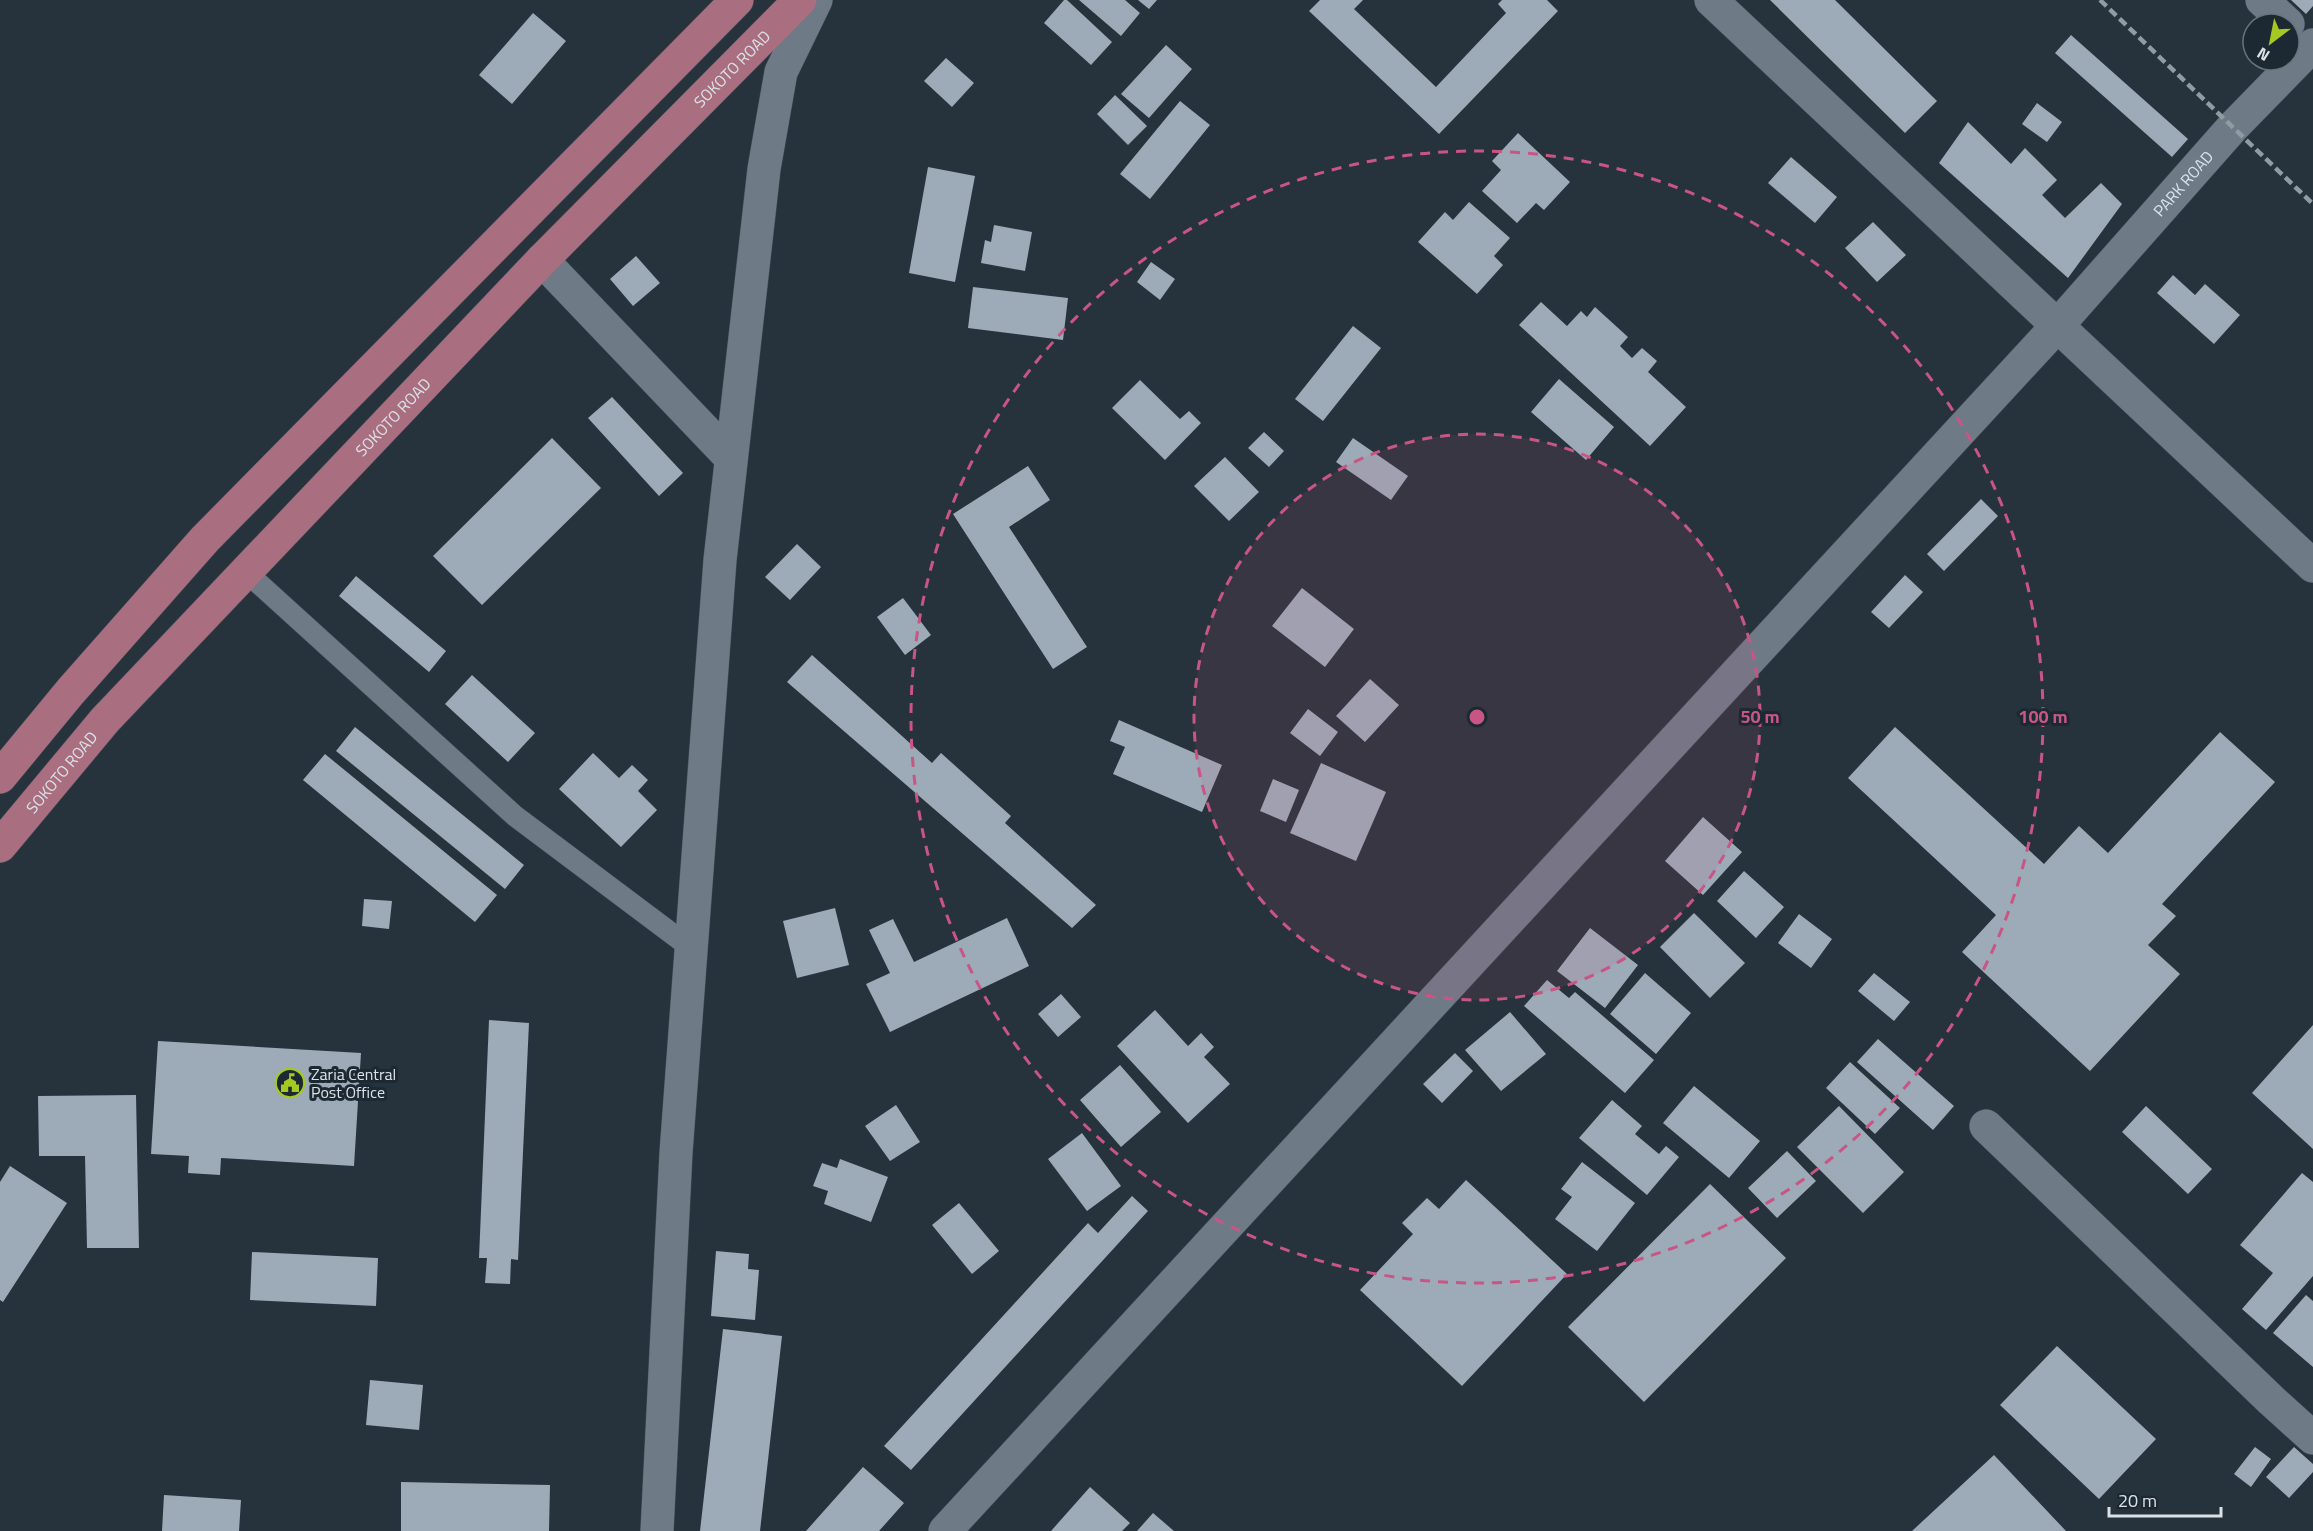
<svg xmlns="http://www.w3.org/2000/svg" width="2313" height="1531" viewBox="0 0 2313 1531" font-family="'Titillium Web',sans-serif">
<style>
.building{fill:#9cabb7}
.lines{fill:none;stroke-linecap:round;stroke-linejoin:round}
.lane-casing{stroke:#444e56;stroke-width:22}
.street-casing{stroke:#444e56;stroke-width:34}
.primary-casing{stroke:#444e56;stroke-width:34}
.lane{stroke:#6e7b87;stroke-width:21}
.street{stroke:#6e7b87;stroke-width:33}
.primary{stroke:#a96e7f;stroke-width:33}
.rail{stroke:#919ba2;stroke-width:4.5;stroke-dasharray:9 4.5;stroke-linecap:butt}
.ring{fill:none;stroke:#c95585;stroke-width:3;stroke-dasharray:10 8}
.labels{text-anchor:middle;stroke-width:6;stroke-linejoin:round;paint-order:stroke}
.street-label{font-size:16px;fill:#dae2e8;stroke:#1d2932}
.poi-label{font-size:16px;fill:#dae2e8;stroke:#1d2932;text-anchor:start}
.centre{fill:#c95585;stroke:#1d2932;stroke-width:3}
.ring-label{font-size:18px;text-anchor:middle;font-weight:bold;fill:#c95585;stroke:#1d2932;stroke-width:6;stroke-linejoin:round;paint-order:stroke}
</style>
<rect width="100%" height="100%" fill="#26333c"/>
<path class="building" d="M1064,0H1067L1112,42L1091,65L1044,23Z
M1079,0H1125L1140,13L1121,36Z
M1138,0H1157L1149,9Z
M1320,0H1363L1354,9L1436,87L1506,13L1498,4L1502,0H1547L1558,11L1439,134L1309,11Z
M1770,0H1835L1937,101L1905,133Z
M2291,0H2313V6L2306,14Z
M533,13L566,41L512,104L479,75Z
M2071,35L2188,139L2172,157L2055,53Z
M1166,45L1192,69L1149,118L1121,94Z
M946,58L974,83L952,107L924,81Z
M1115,95L1147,126L1128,145L1097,114Z
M1180,101L1210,125L1150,199L1120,174Z
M2037,103L2062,122L2047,142L2022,124Z
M1968,122L2011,164L2025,148L2057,180L2042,195L2065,218L2101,183L2122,204L2068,278L1939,163Z
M1518,133L1570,182L1544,210L1536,203L1517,223L1482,191L1501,170L1492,161Z
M1791,157L1837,197L1815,223L1768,183Z
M928,167L975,176L955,282L909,273Z
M1469,202L1510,238L1494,256L1503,265L1477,294L1418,242L1445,212L1453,220Z
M1873,222L1906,255L1877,282L1845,248Z
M994,225L1032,232L1025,271L981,263L985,240L991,242Z
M636,256L660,283L633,306L610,279Z
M1151,262L1175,279L1160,300L1137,282Z
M2173,275L2195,295L2205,284L2240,315L2214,344L2157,293Z
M973,287L1068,298L1063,340L968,328Z
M1541,302L1567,326L1581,311L1587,317L1595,307L1628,337L1620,346L1632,358L1642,348L1657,361L1648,372L1686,407L1650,446L1519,325Z
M1353,326L1381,348L1323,421L1295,399Z
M1559,379L1614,427L1586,460L1531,412Z
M1140,380L1180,419L1189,411L1201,423L1165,460L1112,408Z
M612,397L683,473L659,496L588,418Z
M1264,432L1284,451L1269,467L1248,448Z
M552,438L601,488L482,605L433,556Z
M1353,438L1408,476L1391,500L1336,462Z
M1225,457L1259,492L1229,521L1194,486Z
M1028,466L1050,500L1009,527L1087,647L1053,669L953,514Z
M1981,499L1998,516L1944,571L1927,554Z
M797,544L821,567L790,600L765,577Z
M1905,575L1923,592L1889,628L1871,612Z
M356,576L446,651L429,672L339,596Z
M1302,588L1354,629L1325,667L1272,626Z
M903,598L931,635L905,655L877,617Z
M812,655L932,763L941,753L1011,816L1005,823L1096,905L1072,928L787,682Z
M472,675L535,733L508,762L445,704Z
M1370,679L1399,705L1365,742L1336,716Z
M1308,709L1338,732L1320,756L1290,733Z
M1119,720L1222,765L1202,812L1113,774L1125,747L1110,741Z
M355,727L524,865L505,889L336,751Z
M1895,727L2044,864L2079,826L2108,853L2220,732L2275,782L2162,904L2176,916L2148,945L2180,974L2090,1071L1962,952L1996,915L1848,778Z
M593,753L619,778L632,765L648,780L638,791L657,810L621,847L559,789Z
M325,754L497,895L475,922L303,780Z
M1321,763L1386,792L1356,861L1290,833Z
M1273,779L1299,790L1286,822L1260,811Z
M1703,817L1742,852L1703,895L1665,861Z
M1744,871L1784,907L1756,938L1717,901Z
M364,899L392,901L389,929L362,926Z
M835,908L849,965L797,978L783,921Z
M1694,913L1745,963L1710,998L1660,947Z
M1799,914L1832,939L1811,968L1778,943Z
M1007,918L1029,966L890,1032L866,984L890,973L869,930L893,919L914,962Z
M1590,928L1638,965L1605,1008L1557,971Z
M1645,973L1691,1013L1656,1054L1610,1014Z
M1874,973L1910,1002L1894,1021L1858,991Z
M1547,980L1569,998L1575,992L1654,1060L1625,1093L1524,1006Z
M1061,994L1081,1017L1058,1037L1038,1014Z
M1155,1010L1188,1046L1201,1033L1214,1047L1204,1057L1230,1084L1188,1123L1117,1046Z
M1510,1012L1546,1054L1501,1091L1465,1050Z
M489,1020L529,1023L518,1260L511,1259L510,1284L485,1283L487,1258H479Z
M2313,1025V1149L2252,1093Z
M1878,1039L1954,1106L1933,1130L1857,1062Z
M158,1041L361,1053L354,1166L221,1158L220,1175L188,1173L189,1156L151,1154Z
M1455,1053L1473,1071L1442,1103L1423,1084Z
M1850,1062L1900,1108L1875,1134L1826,1088Z
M1120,1065L1161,1112L1121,1147L1080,1100Z
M1694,1086L1760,1141L1729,1178L1663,1123Z
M136,1095L139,1248H87L85,1156H39L38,1096Z
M1612,1100L1642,1126L1635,1134L1659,1154L1666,1146L1679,1157L1647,1195L1579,1138Z
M896,1105L920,1142L890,1161L865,1126Z
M1839,1106L1904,1172L1863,1213L1797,1147Z
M2146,1106L2212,1169L2188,1194L2122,1132Z
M1082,1133L1121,1186L1087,1211L1048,1159Z
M1787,1151L1816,1181L1777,1218L1748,1188Z
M840,1159L888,1177L871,1222L824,1204L828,1191L813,1186L822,1163L837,1168Z
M1582,1162L1635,1203L1597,1251L1555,1219L1572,1197L1561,1189Z
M10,1166L67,1203L3,1302L0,1300V1182Z
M2302,1173L2313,1182V1276L2266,1330L2242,1309L2273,1273L2240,1245Z
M1466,1180L1567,1274L1462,1386L1360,1290L1413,1234L1402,1223L1427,1198L1439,1209Z
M1710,1184L1786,1258L1644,1402L1568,1327Z
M1132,1196L1148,1211L911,1470L884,1446L1088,1223L1098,1233Z
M959,1203L999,1251L972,1274L932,1225Z
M716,1251L749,1254L748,1269L759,1270L755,1320L711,1316Z
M252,1252L378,1258L376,1306L250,1300Z
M2306,1295L2313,1301V1367L2273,1333Z
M723,1329L782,1336L760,1531H700Z
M2057,1346L2156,1439L2099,1499L2000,1405Z
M370,1380L423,1385L419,1430L366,1425Z
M2255,1447L2271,1459L2251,1487L2234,1474Z
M2294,1447L2313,1464V1472L2289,1498L2266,1477Z
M1994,1455L2066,1531H1912Z
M863,1467L904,1503L879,1531H806Z
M401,1482L550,1485L549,1531H401Z
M1090,1487L1130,1523L1122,1531H1051Z
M164,1495L241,1500L239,1531H162Z
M1153,1513L1174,1531H1137Z"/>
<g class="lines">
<g class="lane-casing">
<path id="lane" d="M245,571L515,816L691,948"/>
</g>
<g class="street-casing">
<g id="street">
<path d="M1711,0L2313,566"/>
<path d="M2262,0L2288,24"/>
<path d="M542,260L731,458"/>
<path d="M1986,1126L2271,1400L2313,1438"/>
<path d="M657,1531L676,1153L720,560L764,169L781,72L816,0"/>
<path id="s1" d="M945,1531L2058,325L2232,128L2313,45"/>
</g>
</g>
<g class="primary-casing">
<g id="primary">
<path d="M0,777L70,692L205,539L737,0"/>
<path id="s2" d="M0,846L105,720L542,260L800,0"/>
</g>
</g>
<use href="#lane" class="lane"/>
<use href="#street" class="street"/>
<use href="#primary" class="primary"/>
<path class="rail" d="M2100,0L2313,204"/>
</g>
<circle cx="1477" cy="717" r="283" fill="#c95585" fill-opacity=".12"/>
<g class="ring">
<circle cx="1477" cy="717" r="283"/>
<circle cx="1477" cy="717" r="566"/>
</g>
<defs>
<g id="civic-ring" transform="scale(1.5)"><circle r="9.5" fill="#1d2932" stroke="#a5c823" stroke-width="1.5"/><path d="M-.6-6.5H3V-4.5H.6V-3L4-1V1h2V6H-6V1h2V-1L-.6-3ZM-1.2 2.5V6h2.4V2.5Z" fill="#a5c823"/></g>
</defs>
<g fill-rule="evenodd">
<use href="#civic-ring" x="290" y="1083"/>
</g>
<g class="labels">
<g class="street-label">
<text dy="6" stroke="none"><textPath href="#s2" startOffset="1068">SOKOTO ROAD</textPath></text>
<text dy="6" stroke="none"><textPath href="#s1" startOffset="1830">PARK ROAD</textPath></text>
<text dy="6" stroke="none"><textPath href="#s2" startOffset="582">SOKOTO ROAD</textPath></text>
<text dy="6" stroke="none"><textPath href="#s2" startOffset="96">SOKOTO ROAD</textPath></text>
</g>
<g class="poi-label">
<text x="311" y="1080">Zaria Central<tspan x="311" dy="18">Post Office</tspan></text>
</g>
</g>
<circle cx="1477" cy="717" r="9" class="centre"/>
<g class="ring-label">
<text x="1760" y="723">50 m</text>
<text x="2043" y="723">100 m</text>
</g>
<g transform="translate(2271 42) rotate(212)"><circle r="28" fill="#1d2932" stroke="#69737b" stroke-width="1.5"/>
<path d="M0-4.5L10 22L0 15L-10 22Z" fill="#a5c823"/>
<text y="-9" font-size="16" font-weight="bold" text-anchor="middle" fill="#dae2e8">N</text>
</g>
<path d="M2109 1507v9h112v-9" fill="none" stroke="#dae2e8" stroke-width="3"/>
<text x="2118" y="1507" font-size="18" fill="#dae2e8" stroke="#1d2932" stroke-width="4.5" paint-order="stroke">20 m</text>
</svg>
